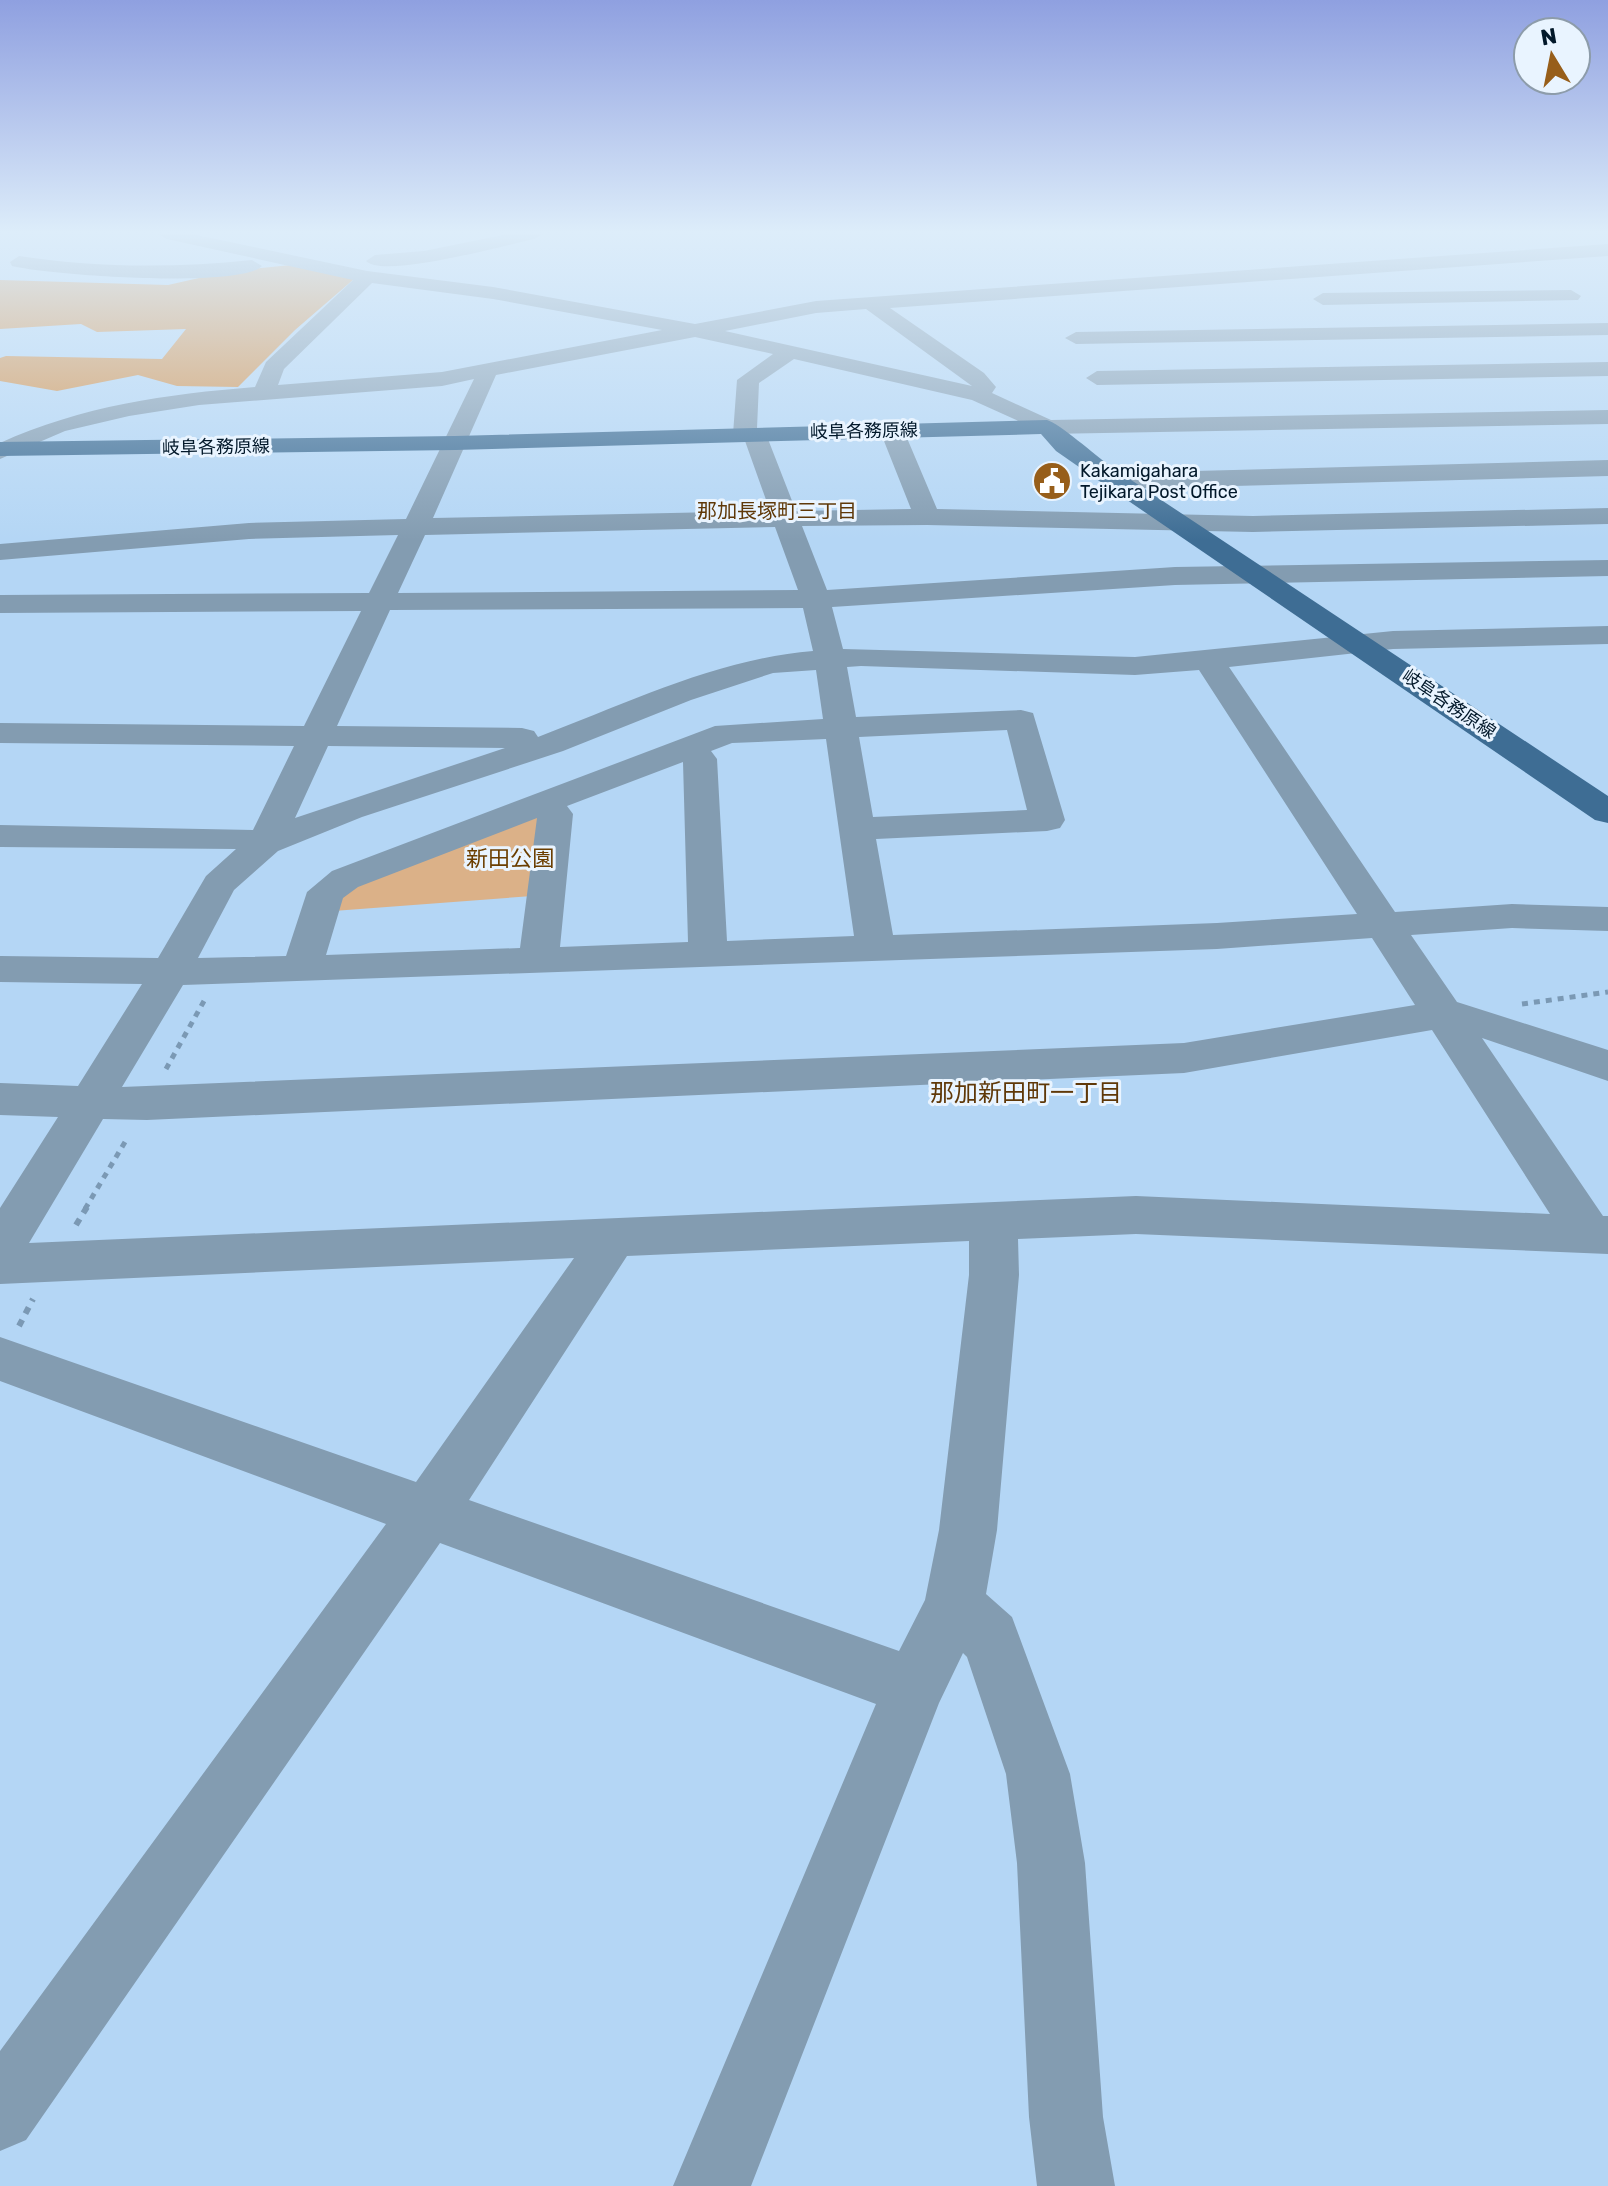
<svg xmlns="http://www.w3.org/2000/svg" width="1608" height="2186" viewBox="0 0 1608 2186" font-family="Rubik,'Noto Sans JP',sans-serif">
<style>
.green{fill:#dbb188}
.forest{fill:#d49048}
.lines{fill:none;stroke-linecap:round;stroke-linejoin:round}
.path-far1{stroke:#7b99b4;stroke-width:5;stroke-dasharray:6 6;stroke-linecap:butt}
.path{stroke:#7b99b4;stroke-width:6;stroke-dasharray:7 7;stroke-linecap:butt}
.minor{fill:#839cb1;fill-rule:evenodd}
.major{fill:#3e6d94;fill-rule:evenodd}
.labels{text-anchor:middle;stroke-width:6;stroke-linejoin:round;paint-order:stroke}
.far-street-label{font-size:18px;fill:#02182a;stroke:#e9f4ff}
.far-poi-label{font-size:18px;fill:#02182a;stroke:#e9f4ff;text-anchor:start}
.far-neighbourhood-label{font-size:20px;fill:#5f3808;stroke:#e9f4ff}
.park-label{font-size:22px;fill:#6b3e01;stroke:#e9f4ff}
.neighbourhood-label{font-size:24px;fill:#5f3808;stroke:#e9f4ff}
</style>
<rect width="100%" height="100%" fill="#b4d6f5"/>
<path class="green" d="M546,802V895L320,912L326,892Z"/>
<path class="forest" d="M291,265L354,279L295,330L238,387L177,386L138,375L57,391L0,381V358L6,356L162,359L186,329L97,332L81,324L0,329V280L168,285L230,271Z"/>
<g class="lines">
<path class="path-far1" d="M1522,1004L1608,992
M166,1069L204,1001
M85,1209L128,1137"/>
<path class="path" d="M76,1225L87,1207
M19,1326L33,1299"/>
<path class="minor" d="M158,234H192L367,271L493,287L695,324L816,301L1608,244V256L890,308L984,373L996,387L992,393L1051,420L1608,410V424L1047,434L972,400L794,359L759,383L757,428L766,434L796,511L911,509L880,431L892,424L904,431L937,509L1253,516L1608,508V524L1253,532L927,525L802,526L827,590L1175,567L1608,560V576L1175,585L832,607L843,649L1135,657L1393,631L1608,626V644L1393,649L1229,667L1395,912L1512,904L1608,907V931L1512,928L1411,935L1457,1002L1608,1050V1081L1482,1038L1603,1216H1608V1254L1136,1234L1018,1239L1019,1275L997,1530L986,1594L1012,1617L1070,1774L1085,1863L1103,2117L1115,2186H1037L1029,2117L1017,1863L1006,1774L967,1657L963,1653L939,1703L751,2186H673L876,1704L440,1543L26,2140L0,2151V2051L386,1524L0,1381V1337L416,1482L574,1258L0,1284V1208L58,1117L0,1115V1083L78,1086L142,984L0,982V956L158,958L206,876L236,849L0,847V825L253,830L294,746L0,743V723L304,726L361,611L0,613V595L369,593L398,535L249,539L0,560V544L249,523L406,519L474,379L442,386L199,405L129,416L65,431L0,459V443C81,406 167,394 255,387L266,362L353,280L167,239ZM372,283L493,299L662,330L442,372L278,385L284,369ZM866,309L972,386L725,331L816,313ZM695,337L773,354L737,380L733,434L745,441L770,511L433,518L496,375ZM775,527L798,590L398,593L425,535ZM803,608L813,651C717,659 628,703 538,737L534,731L522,728L337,726L390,610ZM861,666L1135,675L1199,670L1357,914L1217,923L893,935L876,839L1047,831L1060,828L1065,820L1033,713L1021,710L856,717L847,667ZM816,670L823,719L715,726L332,871L307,892L286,956L198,958L234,890L278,851L362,817L563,751L691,700L773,673ZM1007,730L1027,810L873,817L859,737ZM826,739L854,936L727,941L717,759L711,751L732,743ZM328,746L505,748L295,818ZM683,762L688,942L560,947L573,814L567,806ZM537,818L520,948L326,955L343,898L358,887ZM1372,938L1415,1005L1184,1043L122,1087L183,985L1217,949ZM1432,1030L1550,1214L1136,1196L29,1243L103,1119L147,1120L1184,1073ZM969,1241V1275L939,1530L925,1600L899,1651L469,1500L627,1256Z
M508,234H543L534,239C506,245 383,279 366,261L375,255L424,251Z
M19,256C97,268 174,268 252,260L262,266C240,289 48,275 12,266L10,262Z
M1571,290L1581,296L1578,300L1323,305L1313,299L1323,293Z
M1608,323V335L1076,344L1065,338L1076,332Z
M1608,362V376L1097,385L1086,378L1097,371Z
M1608,460V476L1117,489L1104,481L1117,473Z"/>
<path class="major" d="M1047,420C1059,423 1096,456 1110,466L1608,796V823L1595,820L1092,476L1056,451L1041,434L455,450L0,456V442L455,436Z"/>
</g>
<linearGradient id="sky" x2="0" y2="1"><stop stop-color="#8fa0e0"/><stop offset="0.43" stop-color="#ddedfa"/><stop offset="1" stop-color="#ddedfa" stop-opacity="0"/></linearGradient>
<rect width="1608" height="540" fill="url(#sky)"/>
<defs>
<g id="civic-disc" transform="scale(2)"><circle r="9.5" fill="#975e1a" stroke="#e9f4ff"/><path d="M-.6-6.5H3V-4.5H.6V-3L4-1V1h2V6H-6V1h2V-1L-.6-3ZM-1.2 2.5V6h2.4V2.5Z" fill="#fff"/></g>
</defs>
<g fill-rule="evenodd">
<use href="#civic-disc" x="1052" y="481"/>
</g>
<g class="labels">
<g class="far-street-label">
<text transform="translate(864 431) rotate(-1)" y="6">岐阜各務原線</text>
<text transform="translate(216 447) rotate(-1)" y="6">岐阜各務原線</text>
<text transform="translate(1449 704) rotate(34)" y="6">岐阜各務原線</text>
</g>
<g class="far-poi-label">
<text x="1080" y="477">Kakamigahara<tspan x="1080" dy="21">Tejikara Post Office</tspan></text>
</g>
<g class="far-neighbourhood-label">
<text x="777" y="518">那加長塚町三丁目</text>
</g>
<g class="park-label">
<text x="510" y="866">新田公園</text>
</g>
<g class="neighbourhood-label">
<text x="1026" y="1101">那加新田町一丁目</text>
</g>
</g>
<g transform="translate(1552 56) rotate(350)"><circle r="38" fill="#e9f4ff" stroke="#8d9caa" stroke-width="2"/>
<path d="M0-6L14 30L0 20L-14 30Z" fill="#975e1a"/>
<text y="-12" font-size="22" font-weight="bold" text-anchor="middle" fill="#02182a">N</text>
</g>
</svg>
